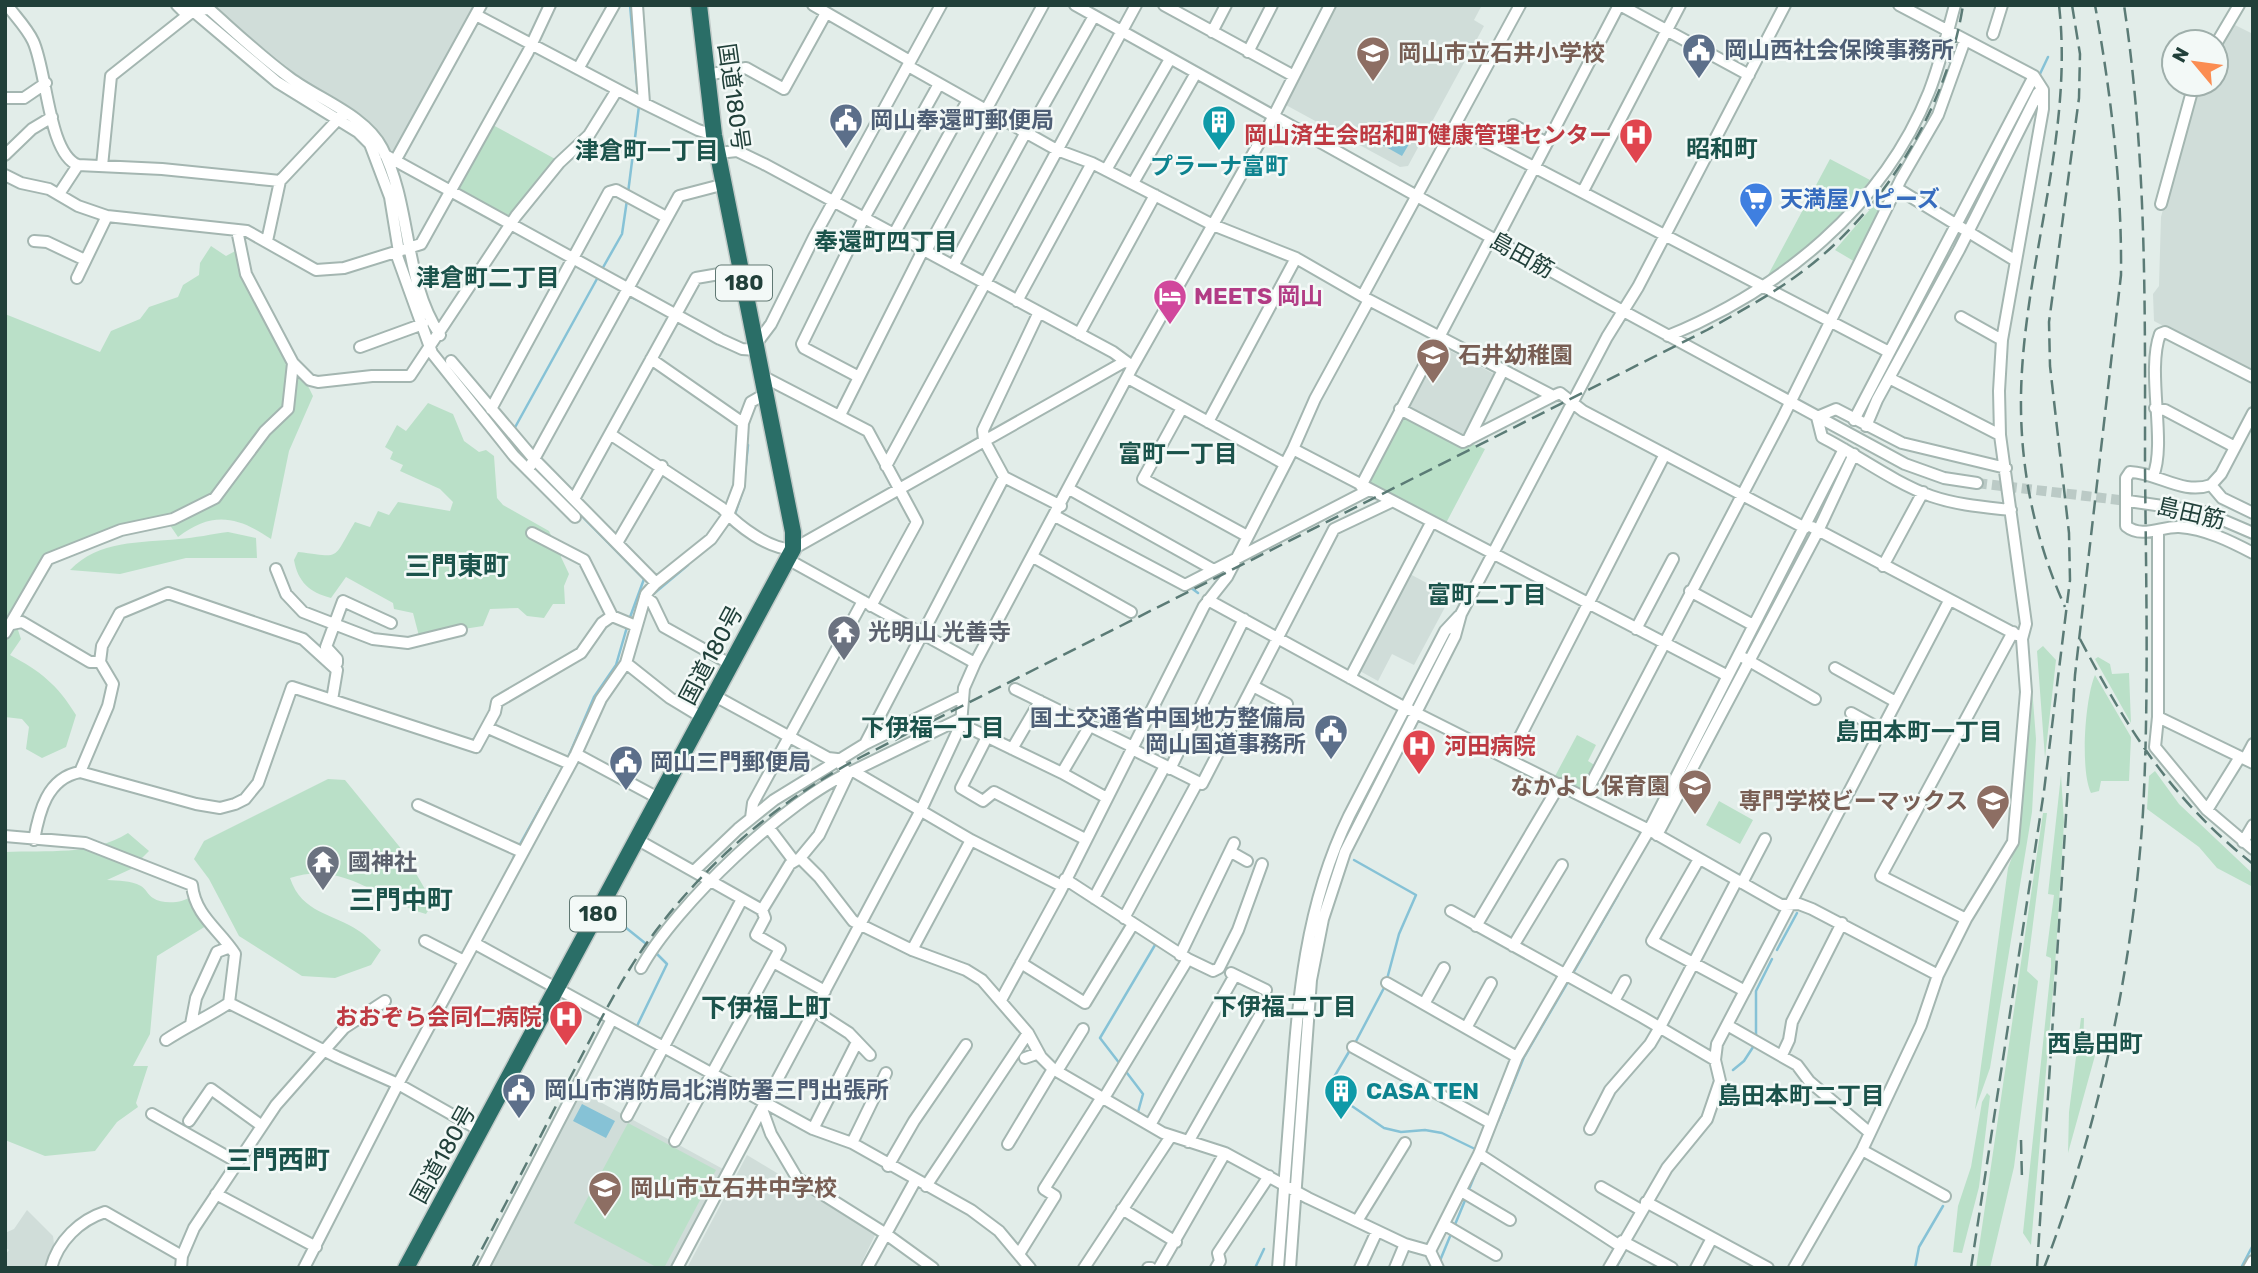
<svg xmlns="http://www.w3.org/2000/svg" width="2258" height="1273" viewBox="0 0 2258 1273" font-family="Rubik,'Noto Sans JP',sans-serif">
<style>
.built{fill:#d0ddd9}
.green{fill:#bae0c8}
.water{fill:#86c2d6}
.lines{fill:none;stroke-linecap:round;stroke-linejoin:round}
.stream{stroke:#86c2d6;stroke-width:2.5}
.minor-tunnel{stroke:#bbcac6;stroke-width:10;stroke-dasharray:10 5;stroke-linecap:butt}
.minor-casing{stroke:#a4b6b1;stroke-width:14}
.highway-casing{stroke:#c1cac8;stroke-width:19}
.minor{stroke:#fff;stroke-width:10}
.highway{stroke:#2a6e67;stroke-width:16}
.rail{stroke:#5b7b76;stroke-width:2.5;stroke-dasharray:14 7;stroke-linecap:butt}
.labels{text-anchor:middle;stroke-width:5;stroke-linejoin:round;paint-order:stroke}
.shield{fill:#f3f9f7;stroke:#607873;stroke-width:2}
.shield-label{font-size:21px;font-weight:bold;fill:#21403a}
.service-label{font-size:23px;font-weight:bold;fill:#4e5e75;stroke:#f3f9f7;text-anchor:start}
.education-label{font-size:23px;font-weight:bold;fill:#785e54;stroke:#f3f9f7;text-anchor:start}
.street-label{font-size:23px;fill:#21403a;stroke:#f3f9f7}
.health-label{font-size:23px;font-weight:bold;fill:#be3a42;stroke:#f3f9f7;text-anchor:end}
.culture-label{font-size:23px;font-weight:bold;fill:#0d838f;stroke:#f3f9f7}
.shop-label{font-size:23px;font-weight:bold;fill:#366cbe;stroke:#f3f9f7;text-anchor:start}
.hotel-label{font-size:23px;font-weight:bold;fill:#b23c85;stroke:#f3f9f7;text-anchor:start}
.worship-label{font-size:23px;font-weight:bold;fill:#5b616d;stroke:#f3f9f7;text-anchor:start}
.neighbourhood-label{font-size:24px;font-weight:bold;fill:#1b534b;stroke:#f3f9f7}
.quarter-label{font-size:26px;font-weight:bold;fill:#1b534b;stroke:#f3f9f7}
</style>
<rect width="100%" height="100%" fill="#e2ede9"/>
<path class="built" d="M210,5H478L394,153Z
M1334,5H1482L1474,20L1484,26L1408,166L1400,167L1284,104Z
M2231,23L2253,34V373L2154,321L2153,294L2159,286L2161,217L2197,84H2216V50Z
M1439,345L1496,375L1463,438L1407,409Z
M1408,573L1451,596L1414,665L1392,654L1378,681L1358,670Z
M580,1091L723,1169L670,1268H487Z
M747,1155L876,1233L859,1268H687Z
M27,1210L53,1236L54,1244L43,1268H5V1255L9,1250L5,1247V1233L14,1229Z"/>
<path class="green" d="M491,124L557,160L510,216L458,191L457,186Z
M1830,159L1870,180C1843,217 1808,255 1767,277Z
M1885,192L1891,198L1857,263L1835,250Z
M211,246L226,256L239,249L313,396L289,451L271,539C237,516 212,511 178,537L163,515L116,528L94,540L53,551L42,560L8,625L18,630L21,639L10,655C40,671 57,684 76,715L66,747L42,758L26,749L29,727L22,719L5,717V314L100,352L111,331L140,319L149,307L178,297L183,285L199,275L200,263Z
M428,403L453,414L464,441L479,452L486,450L494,456L497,498L503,505L549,531L556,546L561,549V557L569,574L564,586L565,604H553L544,618L527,616L518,608L490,609L483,626L419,636L413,613L394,609L393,603L346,577L331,598C309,592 298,582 294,560L298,552C342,557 331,562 355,522L370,527L378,511L389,515L398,502L450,511L453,502L440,489L400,471L403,465L390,459L393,452L385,447L397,425L406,431Z
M1406,415L1485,449L1445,525L1365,483L1401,416Z
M228,532L256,538L257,558H186L120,574L70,570C99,540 139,543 179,539C195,538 212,534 228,532Z
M2043,646L2056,660L2045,758L2037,651Z
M2029,648L2036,739L2032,812L1990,1068L1975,1110L2008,868L2015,849L2029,693Z
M2098,657L2110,664L2112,674L2129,673L2131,723L2095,659Z
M2095,675L2131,737L2129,781H2101L2099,791L2091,793C2080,770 2085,698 2095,675Z
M1577,735L1596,745L1588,761L1596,766L1582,793L1554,778Z
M2155,771L2179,804L2253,874V887L2217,868L2199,847L2147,809L2149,776Z
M2061,775L2064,822L2055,967L2031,1245L2023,1233L2051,967V958L2046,956L2054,895L2048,894Z
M328,779L345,780L403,851L433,903L426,914C378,900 344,860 290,878C302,914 333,913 359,931C367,936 374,944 381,950L371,965L335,978L302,976L239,936L209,879L194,859L204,841Z
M1719,801L1753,820L1740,844L1706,825Z
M2043,813H2047L2027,971L2038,981L2014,1167L1990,1268H1976Z
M128,833L149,851L131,869L107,880C119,881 130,880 141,886C146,889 148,895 153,898C163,905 184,903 191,896L206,926L157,956L150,1034L133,1066H148L136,1103L138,1107L117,1122L95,1151L45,1156L5,1140V852C47,850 92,856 128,833Z
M2081,1018H2084L2083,1051L2096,1052L2068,1153L2069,1112Z
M1987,1093L1990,1096L1979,1187L1962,1253L1953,1252L1958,1206L1971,1167L1982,1102Z
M628,1123L716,1170L664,1268H658L574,1223Z"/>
<path class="water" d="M1379,121L1412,139L1402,156L1370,138Z
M582,1104L615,1121L606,1138L573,1121Z"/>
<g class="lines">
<path class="stream" d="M630,5L638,96
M2039,76L2048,57
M628,193L639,106
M1963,226L2011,132
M1955,246L1961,232
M404,251L408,272
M601,271L622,234L627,200
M597,278L618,289
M631,297L644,303
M683,325L720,345
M1873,396L1939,276
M1865,414L1870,402
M496,425L527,462
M513,431L598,277
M744,483L748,445
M577,511L644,579L629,620
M734,517L743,490
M1815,525L1841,468
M1190,587L1198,593
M651,596L688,565
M1745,655L1804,547
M567,760L594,697L616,665L627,627
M519,846L564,765
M1354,860L1416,895L1399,934L1387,979
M511,865L516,851
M1621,889L1645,847
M615,919L650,947
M1777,950L1797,913
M1572,975L1618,895
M636,1028L667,964L655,952
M1756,1038V991L1772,959
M1354,1045L1385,986
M1350,1050L1327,1089L1384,1128L1401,1132L1425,1130L1442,1133L1475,1149
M1120,1064L1100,1038L1155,945
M1124,1069L1143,1094L1138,1112
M1733,1070L1744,1061L1755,1044
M1498,1121L1524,1057L1569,980
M1468,1192L1480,1162
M1454,1227L1466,1198
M1439,1263L1451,1234
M861,1268L877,1239
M1255,1268L1264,1249
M1616,1268L1623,1255
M1915,1268L1919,1247L1943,1206
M2241,1268L2253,1245"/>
<path class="minor-tunnel" d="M1977,483L2128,501"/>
<g class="minor-casing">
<path id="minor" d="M7,5C15,16 27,28 33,41C47,70 48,154 78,165L162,169L280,181L344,113
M177,5L183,11L209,9C235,32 261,57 290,78C318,99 365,115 382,148C412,206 403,280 440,335
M637,5L644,103
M813,5L910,61
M1075,5L1601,299L1905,464L1944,478L1977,483
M1164,5L1292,75
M1620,5L1749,75
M476,15L641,102L698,130L714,135
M1212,32L1226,5
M1993,34L2002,5
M2216,44L2239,5
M1248,52L1272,5
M908,66L1057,150L1092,163L1213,225L1296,258L1369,300L1553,396L1560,393L1583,411L1805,528
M578,69L614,5
M706,75L746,68L784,89L826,13
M5,98H24L46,83
M986,110L1043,5
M1513,125L1547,143
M1455,126L1889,352
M1028,133L1094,16
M718,153L737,151L764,164L1113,352L1128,363
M5,155L32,129L52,117
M385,155L720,339L742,349L757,350
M395,161L481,5
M102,166L111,76L193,11L277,82L358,132L370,144L390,197L399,252
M1106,170L1170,59
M5,175L21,183L49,189L78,206L107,216L247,231L316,270L344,268L421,244L528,52L550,5
M1133,183L1196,73
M1898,189L2016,261
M1583,191L1680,5
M59,194L78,165
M2161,204L2194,84
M894,234L968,100
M34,241L47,242L85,260
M267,241L280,181
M1496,241L1619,5
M926,251L999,117
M396,253L432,353L514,456L575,517
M953,266L1026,132
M77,278L107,216
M1363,295L1520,5
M1017,301L1092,163
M1039,312L983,430L984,440L1004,477L1061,506
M1961,317L2002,340
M1079,334L1155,195
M1668,336C1780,290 1883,207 1929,92C1940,64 1947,34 1955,5
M756,344L771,324L814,237L941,5
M360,347L423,324
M651,359L743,423
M451,361L534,459L656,583
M293,363L310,380L318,382L372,376H410L516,216L559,163L589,135L617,90
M762,376L868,431L917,522L871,606
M859,377L804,348L802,344L864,218L939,84
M1128,378L1285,464
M1889,378L2000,435
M1182,408L1143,479L1247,536
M2155,408L2165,410L2235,447
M491,409L609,192L616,190L666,217
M1400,409L1463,442L1553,396
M840,415L923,250
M1854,420L2034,76
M1208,422L1296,258
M1866,426L1877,400L1959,250L2038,93L2043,90
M610,434L722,508C737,525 769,550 793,549L1124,362
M1468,440L1503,370
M1293,449L1315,399L1369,300
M886,466L1136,5
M2006,468L1902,443L1836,409L1817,417L1822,437C1859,456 1893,482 1931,496C1957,505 1984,507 2011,510
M528,470L679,196L725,184
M2153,476C2167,443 2146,372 2160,334L2165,332L2253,377
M2211,485C2182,495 2159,473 2130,472L2126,478V526C2142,539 2162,526 2179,527C2206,529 2230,541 2253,553
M2211,485L2221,474L2253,413
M2211,485L2222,498L2253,513
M1361,486L1491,238
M1069,489L1214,570
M574,499L696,278L742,270
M2128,501L2204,512L2253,533
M1055,516L1185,585L1369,490
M1812,527L2017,635
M2158,532V717L2253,763
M532,533L584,560L612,616L636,626
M617,543L662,466
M1033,557L1131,612
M789,560L975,663
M1883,566L1923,492
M276,569L286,594L303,612L373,639L408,643L461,630
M1690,591L1753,625
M645,597L652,602L664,627L732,665
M1208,600L1398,704L1649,830L1781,905L1799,904L1812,909L1938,975
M12,624L22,622L90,662H100
M1636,629L1673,559
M5,633L48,559L121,530L173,519L215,498L265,431L288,409L293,363L246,274L237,230
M1744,658L1815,699
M337,663V659L326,647L343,601L391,623
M626,663L670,698L703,718
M1835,668L1896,702
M1350,678L1431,523
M1253,686L1287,704
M1015,689L1133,747
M715,696L828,758L837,759L848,774
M1851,713L1882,730
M2158,717L2155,747L2207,810L2253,849
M961,724L1062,773L1107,798
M488,728L570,764
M987,737L961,788L983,801L994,792L1085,839
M865,744L963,696
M1012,749L1040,701
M1132,749L1202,784L1334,529L1391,502
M576,754L660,799
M1509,758L1665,454
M2245,759L2253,744
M1170,769L1244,619
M853,771L962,718
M80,772L108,706L113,684L100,662L102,646L120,613L168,593L303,639L337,670L332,700
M1062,773L1089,727
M1584,797L1783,417L1901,179L1938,115L1965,40
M418,805L522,852
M2207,810L2240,757
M751,818L753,803L863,601
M769,828L794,861
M1657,835L1818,531L1854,454
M5,836L85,843L192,885C195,916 220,930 235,954L229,1003L337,1057L398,1084L481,1131
M34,840C39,812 47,778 80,772L196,804L220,808L235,804L245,799L258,783L292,687L476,747L495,712L497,702L581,653L602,623L612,616
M638,840L762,910L790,864L800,858L819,835L848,774
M2243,842L2253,825
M1231,852L1247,861
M800,858L819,877L853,921L912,950L966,970L982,980L1028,1033L1041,1057L1053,1069L1163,1133L1225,1153L1308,1198L1405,1244L1430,1251
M1699,859L1652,941L1745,991
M695,870L738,829L774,800L865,744L1004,477
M1065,879L1188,959L1104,1098
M1742,883L1765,839
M1094,898L1165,766
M1451,911L1642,1017L1715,1060
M1124,918L1197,783
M1966,919L1881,876L2013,632
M1476,926L1560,784
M425,941L464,961
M474,943L813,1129L852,1143L971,1210L999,1231L1030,1268
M1513,946L1562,865
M912,950L971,840
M1180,955L1234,843
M1188,959L1213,971L1219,968L1238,930L1262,864
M773,962L825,991
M1021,963L1085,1003L1133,924
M641,968C675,906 787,799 853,771L971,840L1062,886
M1231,973L1266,990
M1387,983L1517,1057
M1001,1000L1060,892L1204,606L1227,577L1293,449L1726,675
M1614,1001L1625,981
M1424,1004L1444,968
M815,1011L849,1033L870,1055
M191,1024L196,998L217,952L230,947
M1727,1025L1797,1065L1809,1081L1870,1133
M1466,1028L1491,983
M166,1040C187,1026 208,1017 229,1003
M1353,1047L1491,1123
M1782,1055L1789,1040L1792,1022L1842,923
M1025,1058L1039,1053
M1057,1071L1083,1029
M762,1109L771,1134L797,1178L886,1234L933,1268
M152,1114L237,1162
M627,1116L741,901
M189,1121L211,1089L262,1126
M1150,1125L1235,975
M813,1129L856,1044
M1590,1129L1610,1090L1650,1044L1660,1027L1737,880
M675,1141L780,949L756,935L765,918L762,910
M1188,1142L1260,1015
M852,1143L886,1073
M1008,1144L1053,1069
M1862,1150L1945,1196
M1479,1154L1620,1246
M888,1166L914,1121L966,1045
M926,1186L1028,1033
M1601,1187L1641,1210
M1461,1191L1510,1220
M216,1194L316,1247
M1646,1202L1768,1268
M1122,1209L1176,1242
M1357,1221L1405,1143
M1445,1225L1496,1255
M1622,1241L1672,1268
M1430,1251L1479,1154L1517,1057L1649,830L1844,449
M1430,1251L1438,1268
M1019,1254L1055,1196L1044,1189L1102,1097
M51,1268C58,1241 80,1220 105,1212L182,1256
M181,1268L182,1256L194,1228L276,1105L344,1028L385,1001
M304,1268L398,1084L576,754L601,699L626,663L646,594L656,583L711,539L728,515L739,486L743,423L751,402L765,394
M483,1268L612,1019
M677,1268L921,810L961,724L964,688L975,663L1133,366L1267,129L1330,5
M867,1268L915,1181
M1084,1268L1171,1136
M1148,1268H1151
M1159,1268L1225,1153
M1216,1268L1220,1261L1218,1253L1269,1176
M1278,1268C1282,1211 1287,1154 1291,1097C1298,999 1305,906 1349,816L1445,631L1459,616
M1290,1268L1311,980L1323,919L1345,852L1455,636L1461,614L1607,337L1638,287L1785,5
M1360,1268L1377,1231
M1395,1268L1405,1244
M1609,1268L1667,1168L1707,1119L1720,1081L1715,1060L1717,1044L1949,601
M1696,1268L1712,1238
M1794,1268L1862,1150L1921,1025L1938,975L1966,919L2013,842L2026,692L2022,639L2026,624L2000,435L1999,391L2002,340L2043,109V90L2034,76L1899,5
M2249,1268L2253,1261"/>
</g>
<g class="highway-casing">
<path id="highway" d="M406,1268L793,549V532L714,135L699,5"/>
</g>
<use href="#minor" class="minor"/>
<use href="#highway" class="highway"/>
<path class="rail" d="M2059,5C2074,137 2023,265 2021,396C2020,470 2035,540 2065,607
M2080,639C2128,730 2171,799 2253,864
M2021,1140L2022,1180
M472,1268C505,1205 538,1142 570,1078C595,1031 618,983 649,940C705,863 778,801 861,757L1707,330C1737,313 1767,297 1795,277C1881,216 1947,109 1963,5
M1971,1268L2044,791L2070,580L2069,533L2050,366L2049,322L2079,98L2080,54L2072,5
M2037,1268L2075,675L2121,275C2122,185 2111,94 2095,5
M2044,1268C2100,1122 2133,968 2143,812C2149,697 2146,581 2145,466C2145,312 2147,158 2124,5"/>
</g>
<defs>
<g id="civic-pin" transform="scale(1.75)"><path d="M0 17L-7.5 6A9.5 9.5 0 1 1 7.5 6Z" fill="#5c6f8a" stroke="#f3f9f7"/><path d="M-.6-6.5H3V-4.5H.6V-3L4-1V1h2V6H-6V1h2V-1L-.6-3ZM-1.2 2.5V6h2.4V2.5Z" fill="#fff"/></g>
<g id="school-pin" transform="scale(1.75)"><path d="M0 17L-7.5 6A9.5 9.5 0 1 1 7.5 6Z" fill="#8d6e63" stroke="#f3f9f7"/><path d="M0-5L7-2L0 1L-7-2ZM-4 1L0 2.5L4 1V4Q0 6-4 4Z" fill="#fff"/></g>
<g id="building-pin" transform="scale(1.75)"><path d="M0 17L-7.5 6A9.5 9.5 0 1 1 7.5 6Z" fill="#0f9aa8" stroke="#f3f9f7"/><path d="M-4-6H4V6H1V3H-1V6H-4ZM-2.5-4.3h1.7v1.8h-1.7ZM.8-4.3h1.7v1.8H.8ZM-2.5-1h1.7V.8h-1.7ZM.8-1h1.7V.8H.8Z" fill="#fff"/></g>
<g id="hospital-pin" transform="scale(1.75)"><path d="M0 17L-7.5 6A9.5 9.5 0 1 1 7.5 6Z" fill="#e0444e" stroke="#f3f9f7"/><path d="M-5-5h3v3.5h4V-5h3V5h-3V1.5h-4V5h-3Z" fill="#fff"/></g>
<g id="supermarket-pin" transform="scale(1.75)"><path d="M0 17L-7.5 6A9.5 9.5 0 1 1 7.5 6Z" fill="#3f7fe0" stroke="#f3f9f7"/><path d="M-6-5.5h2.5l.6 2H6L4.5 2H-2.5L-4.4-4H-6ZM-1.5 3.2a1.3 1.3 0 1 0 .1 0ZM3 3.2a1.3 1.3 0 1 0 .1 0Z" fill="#fff"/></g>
<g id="hotel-pin" transform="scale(1.75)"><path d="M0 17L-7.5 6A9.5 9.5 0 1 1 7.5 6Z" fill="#d1479c" stroke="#f3f9f7"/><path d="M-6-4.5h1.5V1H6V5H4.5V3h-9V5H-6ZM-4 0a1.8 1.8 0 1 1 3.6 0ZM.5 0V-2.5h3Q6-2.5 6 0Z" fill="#fff"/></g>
<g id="temple-pin" transform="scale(1.75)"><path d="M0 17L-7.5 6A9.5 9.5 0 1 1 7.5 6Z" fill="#6b7280" stroke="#f3f9f7"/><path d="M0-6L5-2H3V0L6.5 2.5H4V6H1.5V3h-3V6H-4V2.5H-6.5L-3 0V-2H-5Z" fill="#fff"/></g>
<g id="university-pin" transform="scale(1.75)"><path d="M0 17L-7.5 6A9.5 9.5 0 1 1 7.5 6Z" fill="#8d6e63" stroke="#f3f9f7"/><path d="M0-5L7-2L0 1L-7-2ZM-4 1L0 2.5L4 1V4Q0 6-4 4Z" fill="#fff"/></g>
</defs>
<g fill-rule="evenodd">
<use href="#civic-pin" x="1699" y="50"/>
<use href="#school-pin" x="1373" y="53"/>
<use href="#civic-pin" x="846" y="120"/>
<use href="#building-pin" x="1219" y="122"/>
<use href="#hospital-pin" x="1636" y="135"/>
<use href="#supermarket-pin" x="1756" y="199"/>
<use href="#hotel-pin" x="1170" y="296"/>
<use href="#school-pin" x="1433" y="355"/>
<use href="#temple-pin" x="844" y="632"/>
<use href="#civic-pin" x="1331" y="731"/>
<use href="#hospital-pin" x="1419" y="746"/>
<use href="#civic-pin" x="626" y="762"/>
<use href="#school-pin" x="1695" y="786"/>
<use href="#university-pin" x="1993" y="801"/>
<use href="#temple-pin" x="323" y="862"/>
<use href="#hospital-pin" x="566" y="1017"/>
<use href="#civic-pin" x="519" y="1090"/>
<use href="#building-pin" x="1341" y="1091"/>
<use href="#school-pin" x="605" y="1188"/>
</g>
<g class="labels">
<g class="shield">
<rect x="716" y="265.5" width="56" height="35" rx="5"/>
<rect x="570" y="896.5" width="56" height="35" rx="5"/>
</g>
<g class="shield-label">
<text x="744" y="290">180</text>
<text x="598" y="921">180</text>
</g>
<g class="service-label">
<text x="1724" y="58">岡山西社会保険事務所</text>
<text x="870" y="128">岡山奉還町郵便局</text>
<text x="1306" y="726" text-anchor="end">国土交通省中国地方整備局<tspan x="1306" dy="26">岡山国道事務所</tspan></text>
<text x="650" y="770">岡山三門郵便局</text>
<text x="544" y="1098">岡山市消防局北消防署三門出張所</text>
</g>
<g class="education-label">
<text x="1398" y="61">岡山市立石井小学校</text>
<text x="1458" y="363">石井幼稚園</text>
<text x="1670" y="794" text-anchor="end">なかよし保育園</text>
<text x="1968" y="809" text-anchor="end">専門学校ビーマックス</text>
<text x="630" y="1196">岡山市立石井中学校</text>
</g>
<g class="street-label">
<text transform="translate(734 97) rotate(82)" y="8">国道180号</text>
<text transform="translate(1522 255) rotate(29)" y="8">島田筋</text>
<text transform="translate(2191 513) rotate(13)" y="8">島田筋</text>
<text transform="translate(711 655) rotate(-62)" y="8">国道180号</text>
<text transform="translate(443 1154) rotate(-61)" y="8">国道180号</text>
</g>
<g class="health-label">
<text x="1612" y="143">岡山済生会昭和町健康管理センター</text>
<text x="1444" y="754" text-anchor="start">河田病院</text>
<text x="542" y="1025">おおぞら会同仁病院</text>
</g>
<g class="culture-label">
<text x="1219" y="174">プラーナ富町</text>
<text x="1366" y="1099" text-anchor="start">CASA TEN</text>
</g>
<g class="shop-label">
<text x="1780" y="207">天満屋ハピーズ</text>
</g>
<g class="hotel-label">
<text x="1194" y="304">MEETS 岡山</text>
</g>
<g class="worship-label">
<text x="868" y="640">光明山 光善寺</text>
<text x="348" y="870">國神社</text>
</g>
<g class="neighbourhood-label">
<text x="1722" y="157">昭和町</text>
<text x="647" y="159">津倉町一丁目</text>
<text x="886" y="250">奉還町四丁目</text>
<text x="488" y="286">津倉町二丁目</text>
<text x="1178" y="462">富町一丁目</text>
<text x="1487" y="603">富町二丁目</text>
<text x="933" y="736">下伊福一丁目</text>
<text x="1919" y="740">島田本町一丁目</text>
<text x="1285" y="1015">下伊福二丁目</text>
<text x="2095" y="1052">西島田町</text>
<text x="1801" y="1104">島田本町二丁目</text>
</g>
<g class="quarter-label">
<text x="457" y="575">三門東町</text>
<text x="401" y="909">三門中町</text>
<text x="766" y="1017">下伊福上町</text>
<text x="278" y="1169">三門西町</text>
</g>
</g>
<rect width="2258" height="1273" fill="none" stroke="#21403a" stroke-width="14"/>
<g transform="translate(2195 63) rotate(299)"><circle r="33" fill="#f3f9f7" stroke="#9fafab" stroke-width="2"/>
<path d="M0-5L12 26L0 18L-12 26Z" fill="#fb8d52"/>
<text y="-10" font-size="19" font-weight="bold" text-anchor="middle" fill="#21403a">N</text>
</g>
</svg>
